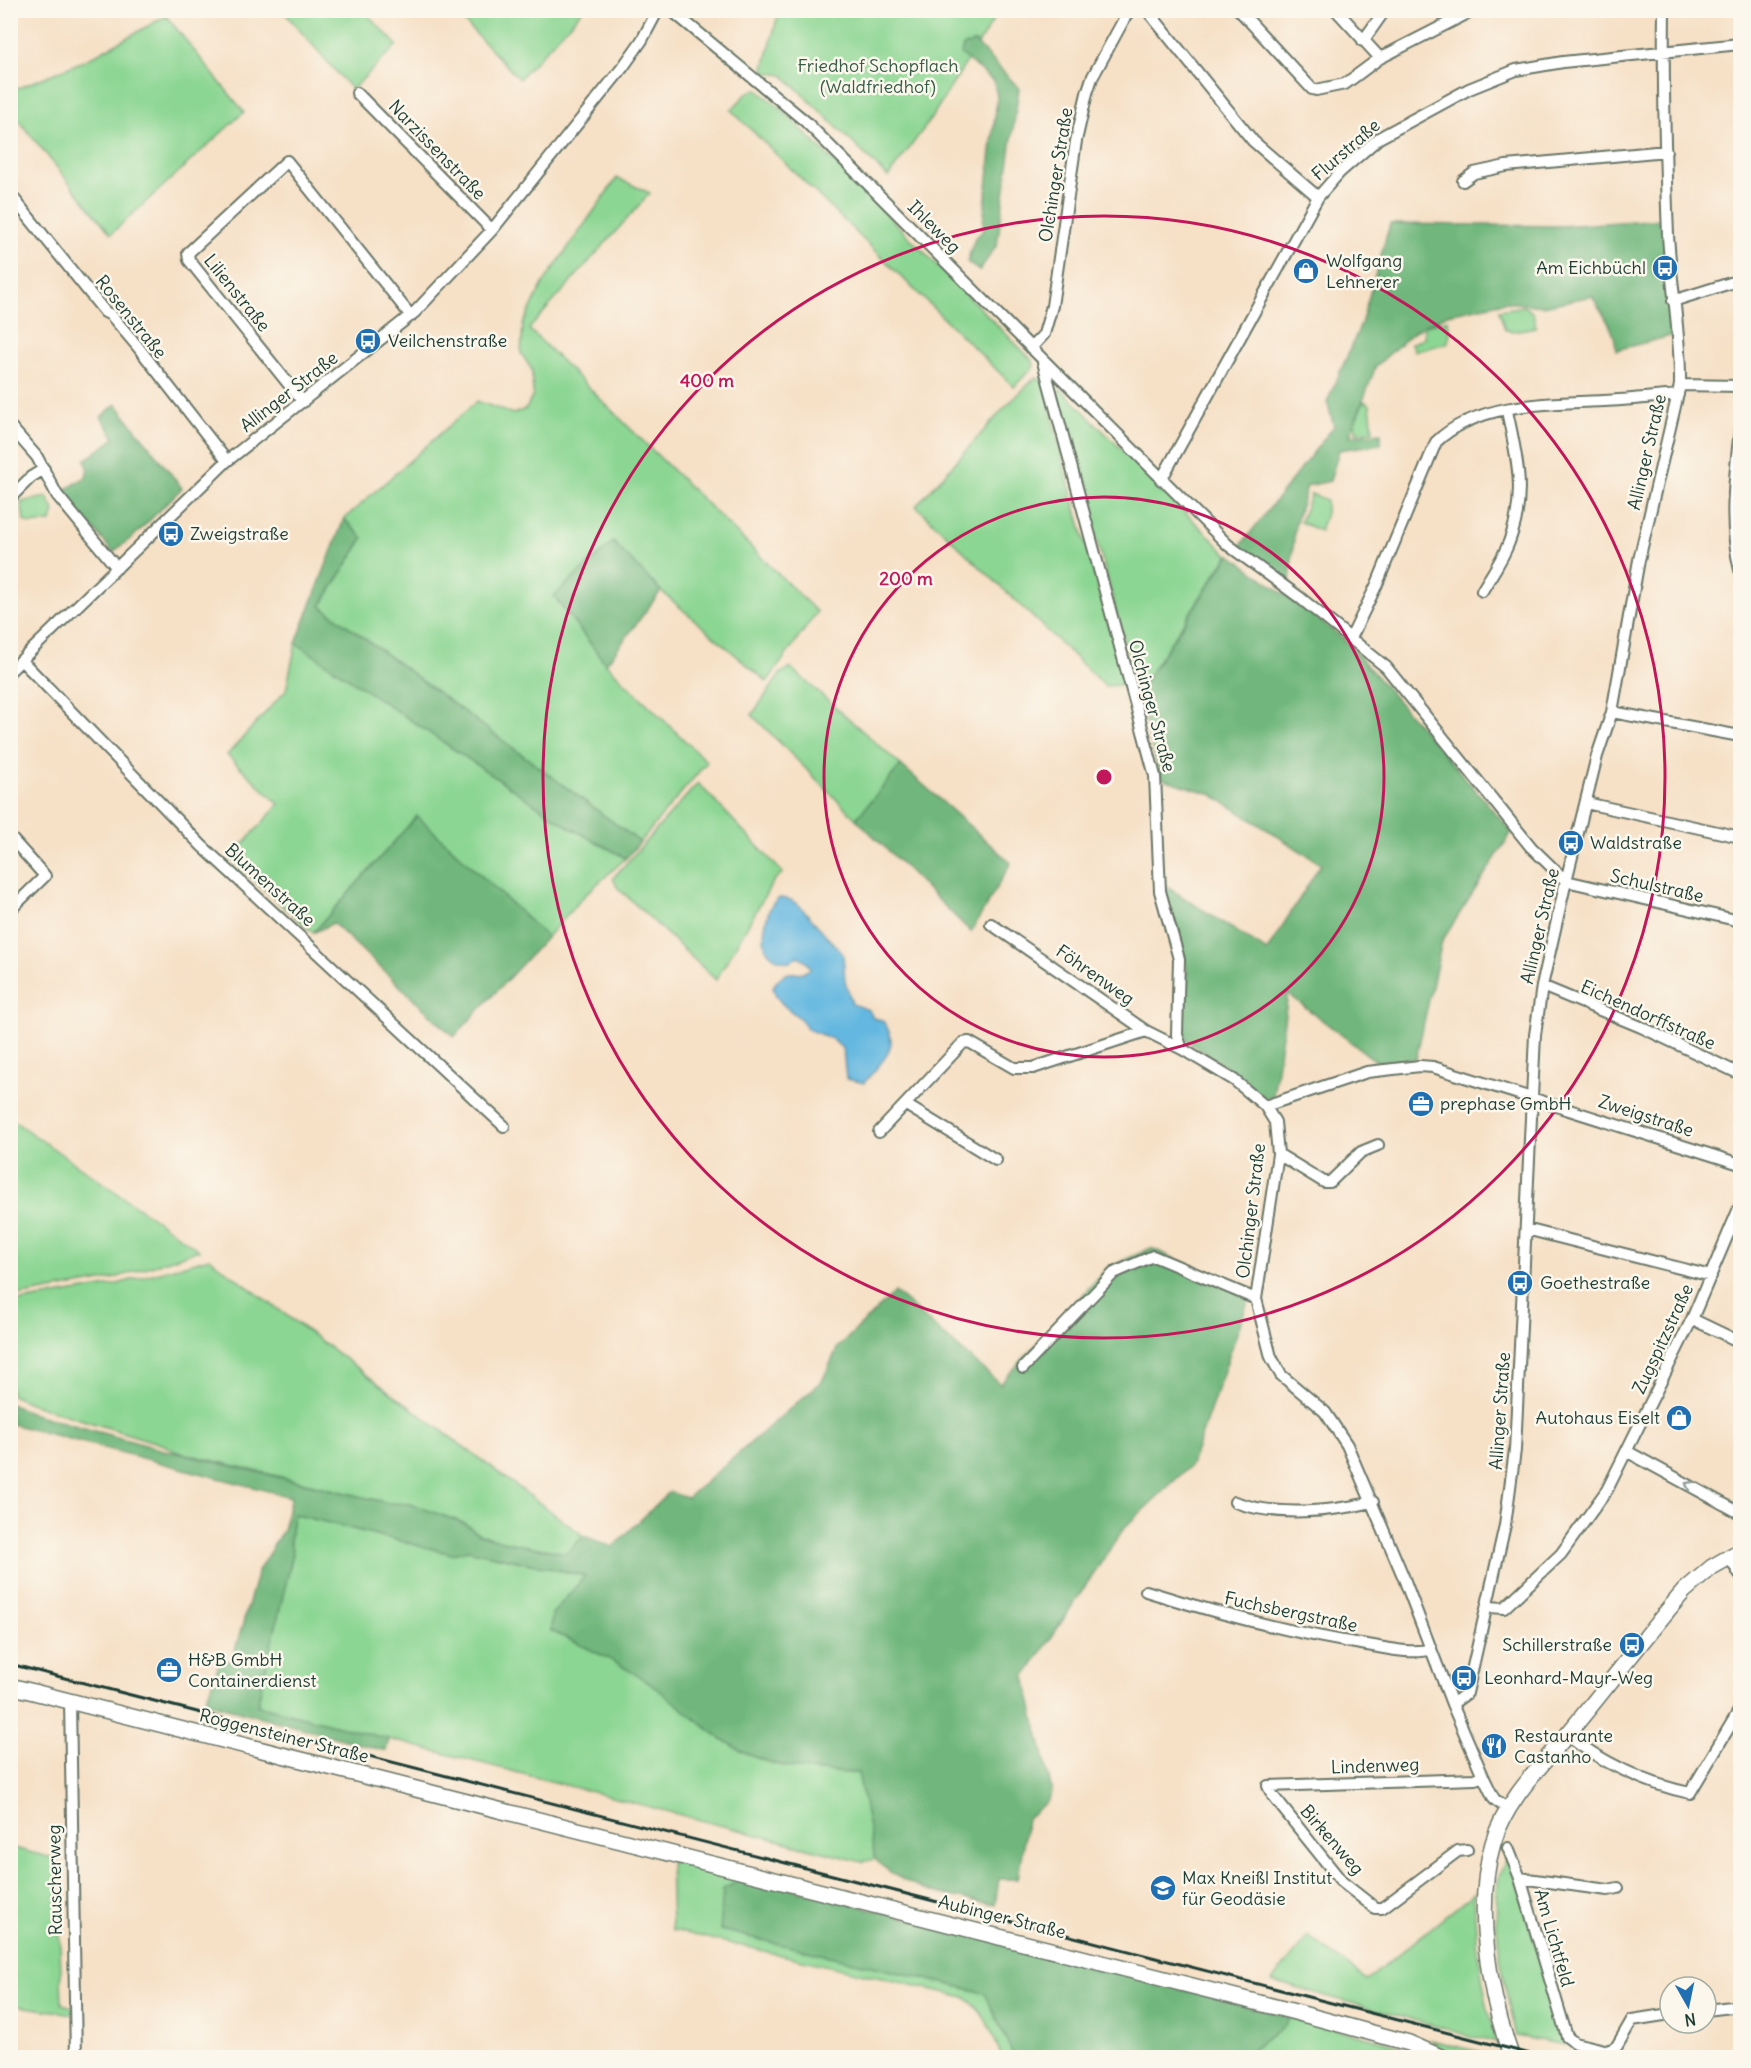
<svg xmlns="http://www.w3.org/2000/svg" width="1751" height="2068" viewBox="0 0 1751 2068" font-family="Delius,sans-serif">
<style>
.green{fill:#8cd693;stroke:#568a64;stroke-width:1.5}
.forest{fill:#71b77d;stroke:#487a58;stroke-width:1.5}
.water{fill:#64b7e0;stroke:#427a8a;stroke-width:1.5}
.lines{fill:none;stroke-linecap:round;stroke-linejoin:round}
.street-casing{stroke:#6a7667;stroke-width:14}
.secondary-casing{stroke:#6a7667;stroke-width:18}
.street{stroke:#fff;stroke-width:10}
.secondary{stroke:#fff;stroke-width:15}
.rail{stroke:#1f3d34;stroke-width:3}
.oneway{stroke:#8f9e9a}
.ring{fill:none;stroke:#c2185b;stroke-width:3}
.labels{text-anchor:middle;stroke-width:5;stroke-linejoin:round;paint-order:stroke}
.park-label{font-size:18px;fill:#355c47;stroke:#fbf7ec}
.street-label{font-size:18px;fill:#1f3d34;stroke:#fbf7ec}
.poi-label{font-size:18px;fill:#1f3d34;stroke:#fbf7ec;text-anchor:start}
.centre{fill:#c2185b;stroke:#fbf7ec;stroke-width:3}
.ring-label{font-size:18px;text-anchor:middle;font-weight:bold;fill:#c2185b;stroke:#fbf7ec;stroke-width:5;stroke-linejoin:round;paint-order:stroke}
</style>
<rect width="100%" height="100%" fill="#fbf7ec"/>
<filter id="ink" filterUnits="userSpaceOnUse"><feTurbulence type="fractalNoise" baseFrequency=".0167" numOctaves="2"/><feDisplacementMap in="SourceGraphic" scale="12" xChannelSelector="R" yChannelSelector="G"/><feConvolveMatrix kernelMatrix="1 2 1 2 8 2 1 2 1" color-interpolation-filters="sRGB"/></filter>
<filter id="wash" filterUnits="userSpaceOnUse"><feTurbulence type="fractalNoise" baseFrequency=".008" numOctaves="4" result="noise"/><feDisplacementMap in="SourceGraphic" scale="24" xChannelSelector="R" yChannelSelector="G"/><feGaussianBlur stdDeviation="1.35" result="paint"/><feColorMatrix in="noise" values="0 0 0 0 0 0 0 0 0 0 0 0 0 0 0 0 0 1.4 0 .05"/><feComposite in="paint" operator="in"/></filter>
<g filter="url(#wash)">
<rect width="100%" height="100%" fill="#f6e0c6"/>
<path class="green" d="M583,10L519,79L454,11V10Z
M283,11H364L397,45L352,90Z
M779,11H999L928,123L888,177L783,75L763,72Z
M166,16L244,112L111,234L11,111V91L86,60Z
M756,89L778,106L1033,361L1034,366L1014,387L731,110L747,93Z
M617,178L650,193L529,329L817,612L767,682L661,591L613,542L554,596L606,664L707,762L640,842L321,606L363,538L344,519L477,401L513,414L526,409L533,395L532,370L521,353L523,324L544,282Z
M1524,306L1533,313L1536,327L1514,331L1505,330L1499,310Z
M1447,320L1450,333L1448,343L1415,351L1411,344L1424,338V326Z
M1035,378L1041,379L1045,384L1063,463L1125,685L1105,686L916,506L1006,406Z
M1061,389L1228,555L1138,692L1057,393Z
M1364,401L1370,405L1373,431L1356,432L1355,422Z
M1311,494L1326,500V513L1320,531L1300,522Z
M47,497L54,510L51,522L30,524L24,521L21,502Z
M296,643L569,827L626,858L584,896L547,937L417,816L313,933L230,859L279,804L227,755L286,690Z
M791,668L901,765L856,819L752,715L781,673Z
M698,783L783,873L774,880L716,980L617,887L613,878Z
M11,1119L199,1250L112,1279L11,1297Z
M209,1258L584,1536L566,1553L505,1542L479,1534L464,1523L410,1504L388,1503L175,1451L164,1445L37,1406L11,1395L10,1303L114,1285Z
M293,1514L452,1554L468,1550L586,1576L552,1614L551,1631C588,1648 623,1664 656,1688C687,1710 715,1740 750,1755C783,1770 823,1772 859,1773L875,1859L862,1862L257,1705L292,1554L290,1541Z
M10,1847L57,1859L62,2004L73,2007V2014L11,2005Z
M670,1858L747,1877L720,1930L985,1993L1014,2057H1002C992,2035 986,2010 964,1997L672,1930Z
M1507,1858L1511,1861L1565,2045L1516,2036C1506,1997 1483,1892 1507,1858Z
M1474,1893C1475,1944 1483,1993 1496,2043L1272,1981L1308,1936L1367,1980Z
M1289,2017L1395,2044L1432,2058H1241L1285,2026Z
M1431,2040L1500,2057C1471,2057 1453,2063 1431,2040Z"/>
<path class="forest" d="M975,42L1019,88L997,245L979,271L967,262L975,238L982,232L997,97L994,82L961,54L963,46Z
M1663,219L1671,336L1616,350C1616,330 1602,313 1592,296L1543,306L1505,302L1448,314L1416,330L1376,366L1350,435L1381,433V444L1339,450L1330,481L1307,486L1295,525L1290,583L1240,546L1334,426L1327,402L1361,324L1390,224L1561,226Z
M116,404L182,488L134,536L113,552L62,492L86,477L88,467L85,460L115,438L101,417Z
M344,519L363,538L321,606L640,842L626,858L569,827L296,643Z
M613,542L661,591L606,664L554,596Z
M1230,554L1343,638L1512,832L1442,941L1416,1059L1377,1062L1288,994L1273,1096L1265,1099L1238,1075L1186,1040L1181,1018L1187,970L1164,885L1267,951L1321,864L1211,794L1160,778L1138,692Z
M901,765L1011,863L971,932L856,819Z
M417,816L547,937L454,1037L333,923L313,933Z
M1151,1248L1251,1293L1191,1465L1124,1528L1025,1677L1052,1791L1049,1800L1027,1818L1018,1879H999L995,1905C954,1897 905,1891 875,1859L858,1773C823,1772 783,1770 750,1755C715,1739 687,1710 656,1688C623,1664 588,1648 551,1631L552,1614L585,1576L468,1550L452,1554L293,1514L290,1541L293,1554L257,1705L389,1739L386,1751L205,1702L220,1661H232L258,1571L283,1530L291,1497L11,1424L10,1404L34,1414L160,1449L388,1503L410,1504L464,1523L479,1534L506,1542L566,1553L584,1536L613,1547L669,1492L687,1498L822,1381L838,1347L895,1292L1000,1384L1108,1267Z
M747,1877L1289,2017L1285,2026L1241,2057H1014L985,1993L720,1930L723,1889Z"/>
<path class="water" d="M780,898L791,900L800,906L843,954L845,980L852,1004L869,1010L873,1018L882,1020C904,1048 881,1061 864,1083L846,1079L843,1049L832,1039L807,1029C801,1012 778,1010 773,987C788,962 797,980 811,968L805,960L798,956L790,962C764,959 761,944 766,921C769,911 770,903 780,898Z"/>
</g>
<g filter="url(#ink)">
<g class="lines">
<g class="street-casing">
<path id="street" d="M671,10L805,121L1228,545L1299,597L1386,667L1531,847L1566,881L1740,921
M1147,10L1253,141L1318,197
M1336,10L1380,58
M1240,11L1312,89L1316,90L1345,84L1380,58L1474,10
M1363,41L1385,10
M357,93L492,230
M1463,181L1474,173L1506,166L1666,151
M10,194L105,312L111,315L138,347L227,461
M1673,301L1740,280
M1031,348L1044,334L1052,306L1076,141L1087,93L1092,78L1129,10
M1043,362L1155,776L1160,891L1179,959L1177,1035L1182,1049L1234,1080L1265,1106L1275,1122L1278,1154L1256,1299L1271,1357L1281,1375L1325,1412L1347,1445L1403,1576L1452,1704L1483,1776L1494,1799L1509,1810
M1680,385L1740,386
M303,402L189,260L188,253L287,161L411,316
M10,426L37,457L57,495L117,568
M1740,429C1735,477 1728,522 1740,570
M1161,480L1318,197L1340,172L1379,138L1469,89L1516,70L1563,62L1740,44
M10,498L31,477L44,469
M1482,591C1491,575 1503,559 1509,542C1527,495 1517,458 1507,411
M1351,638L1377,584L1436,442C1477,402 1550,403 1604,401C1628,400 1653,397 1678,395
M22,661L202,846L504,1126
M10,671L227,461L415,312L492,230L623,67L642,40L658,10
M1612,712L1740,736
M1586,803L1740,837
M10,837L45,876L10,910
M991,924L1146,1031L1182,1049
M1542,986L1641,1027L1740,1074
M906,1105L996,1160
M1265,1106L1367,1072L1420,1066L1433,1067L1740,1164
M879,1132L963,1043L969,1042L1014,1068H1033L1146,1031
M1278,1154L1324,1182H1330L1361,1152L1378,1145
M1526,1229L1711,1276
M1692,1319L1740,1342
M1023,1368L1114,1273L1153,1256L1256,1299
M1628,1452L1740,1513
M1235,1502C1276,1517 1330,1512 1373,1502
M1729,1557L1740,1575
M1146,1591C1219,1614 1291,1633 1367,1645C1386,1648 1412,1655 1431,1649
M1489,1607L1504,1608L1561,1554L1607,1490L1692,1319L1740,1206
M70,1701L76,2058
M1452,1704L1467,1693L1505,1525L1515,1450L1535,1035L1542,986L1566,881L1597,756L1612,712L1639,560L1680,385C1681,335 1671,285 1668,235C1665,160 1663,85 1664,10
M1567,1735C1599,1761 1649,1785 1690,1793L1740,1709
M1508,1848L1520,1878L1567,2037L1575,2043L1609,2051L1617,2046L1632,2020L1670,2014
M1467,1850L1458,1851L1382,1908H1375L1342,1882L1273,1796L1268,1786L1475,1779L1483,1776
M1520,1878L1608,1890L1618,1888
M1706,2010L1740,2006"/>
</g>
<g class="secondary-casing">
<path id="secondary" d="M10,1686L1295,2012L1409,2043L1443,2058
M1512,2058C1489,1995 1474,1908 1493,1843C1505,1802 1539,1768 1567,1735C1606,1688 1644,1638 1684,1591L1712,1567L1740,1551"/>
</g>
<use href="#street" class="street"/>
<use href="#secondary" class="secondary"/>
<path class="rail" d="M10,1664L1546,2058"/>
</g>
<defs><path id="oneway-chevron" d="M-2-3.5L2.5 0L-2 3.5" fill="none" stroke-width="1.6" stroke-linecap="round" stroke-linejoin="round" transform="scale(1.5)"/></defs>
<use class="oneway" href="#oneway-chevron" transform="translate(1689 1485) rotate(-151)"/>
</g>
<g class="ring">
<circle cx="1104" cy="777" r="280"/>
<circle cx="1104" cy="777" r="561"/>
</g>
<defs>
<g id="bus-disc" transform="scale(1.35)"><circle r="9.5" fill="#1f6fb2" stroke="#fbf7ec"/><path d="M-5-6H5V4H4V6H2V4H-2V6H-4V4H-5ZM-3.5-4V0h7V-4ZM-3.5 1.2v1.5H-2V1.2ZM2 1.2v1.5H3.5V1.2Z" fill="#fff"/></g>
<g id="shop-disc" transform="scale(1.35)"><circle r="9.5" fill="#1f6fb2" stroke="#fbf7ec"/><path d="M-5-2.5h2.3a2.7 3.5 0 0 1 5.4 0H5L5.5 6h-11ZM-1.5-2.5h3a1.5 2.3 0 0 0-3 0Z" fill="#fff"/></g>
<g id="office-disc" transform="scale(1.35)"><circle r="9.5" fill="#1f6fb2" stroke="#fbf7ec"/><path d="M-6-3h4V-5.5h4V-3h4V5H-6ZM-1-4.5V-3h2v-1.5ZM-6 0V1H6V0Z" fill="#fff"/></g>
<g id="restaurant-disc" transform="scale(1.35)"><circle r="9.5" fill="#1f6fb2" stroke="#fbf7ec"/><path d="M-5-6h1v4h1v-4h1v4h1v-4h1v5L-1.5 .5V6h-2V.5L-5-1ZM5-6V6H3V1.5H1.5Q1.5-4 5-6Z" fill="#fff"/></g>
<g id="university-disc" transform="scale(1.35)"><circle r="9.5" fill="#1f6fb2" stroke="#fbf7ec"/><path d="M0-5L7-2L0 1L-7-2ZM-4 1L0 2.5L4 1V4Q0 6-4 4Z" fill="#fff"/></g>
</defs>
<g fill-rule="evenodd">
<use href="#bus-disc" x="1665" y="268"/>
<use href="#shop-disc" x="1306" y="271"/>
<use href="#bus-disc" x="368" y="341"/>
<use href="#bus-disc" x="171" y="534"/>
<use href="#bus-disc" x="1571" y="843"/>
<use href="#office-disc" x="1421" y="1104"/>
<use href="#bus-disc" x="1520" y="1283"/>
<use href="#shop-disc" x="1679" y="1418"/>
<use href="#bus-disc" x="1632" y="1645"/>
<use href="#office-disc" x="169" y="1670"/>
<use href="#bus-disc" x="1464" y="1678"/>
<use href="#restaurant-disc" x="1494" y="1746"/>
<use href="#university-disc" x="1163" y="1888"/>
</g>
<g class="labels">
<g class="park-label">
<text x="878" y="72">Friedhof Schopflach<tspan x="878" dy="21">(Waldfriedhof)</tspan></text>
</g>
<g class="street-label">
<text transform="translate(437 150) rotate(46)" y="6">Narzissenstraße</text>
<text transform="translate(1346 150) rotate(-41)" y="6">Flurstraße</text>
<text transform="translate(1056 175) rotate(-81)" y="6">Olchinger Straße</text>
<text transform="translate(934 227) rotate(45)" y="6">Ihleweg</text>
<text transform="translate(237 293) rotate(51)" y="6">Lilienstraße</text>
<text transform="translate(131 317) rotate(51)" y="6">Rosenstraße</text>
<text transform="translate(289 392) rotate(-38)" y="6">Allinger Straße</text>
<text transform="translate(1647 452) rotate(-77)" y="6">Allinger Straße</text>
<text transform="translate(1152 706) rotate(75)" y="6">Olchinger Straße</text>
<text transform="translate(270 885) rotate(42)" y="6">Blumenstraße</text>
<text transform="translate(1657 886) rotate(13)" y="6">Schulstraße</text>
<text transform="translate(1540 926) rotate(-77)" y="6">Allinger Straße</text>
<text transform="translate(1095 975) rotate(35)" y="6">Föhrenweg</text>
<text transform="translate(1648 1015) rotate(24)" y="6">Eichendorffstraße</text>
<text transform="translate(1646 1116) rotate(18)" y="6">Zweigstraße</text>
<text transform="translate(1251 1211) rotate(-83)" y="6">Olchinger Straße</text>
<text transform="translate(1663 1339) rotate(-65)" y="6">Zugspitzstraße</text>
<text transform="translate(1500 1411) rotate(-86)" y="6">Allinger Straße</text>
<text transform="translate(1291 1612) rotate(12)" y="6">Fuchsbergstraße</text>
<text transform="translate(284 1736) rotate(14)" y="6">Roggensteiner Straße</text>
<text transform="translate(1375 1766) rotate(-2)" y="6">Lindenweg</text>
<text transform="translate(1332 1840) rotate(49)" y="6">Birkenweg</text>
<text transform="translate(55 1880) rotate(-91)" y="6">Rauscherweg</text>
<text transform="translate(1002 1917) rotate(14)" y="6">Aubinger Straße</text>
<text transform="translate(1554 1938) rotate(74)" y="6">Am Lichtfeld</text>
</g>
<g class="poi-label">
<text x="1326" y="267">Wolfgang<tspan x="1326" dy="21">Lehnerer</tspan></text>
<text x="1646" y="274" text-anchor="end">Am Eichbüchl</text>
<text x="388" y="347">Veilchenstraße</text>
<text x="190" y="540">Zweigstraße</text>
<text x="1590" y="849">Waldstraße</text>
<text x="1440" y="1110">prephase GmbH</text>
<text x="1540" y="1289">Goethestraße</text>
<text x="1660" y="1424" text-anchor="end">Autohaus Eiselt</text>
<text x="1612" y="1651" text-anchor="end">Schillerstraße</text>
<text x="188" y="1666">H&amp;B GmbH<tspan x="188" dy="21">Containerdienst</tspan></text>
<text x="1484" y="1684">Leonhard-Mayr-Weg</text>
<text x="1514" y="1742">Restaurante<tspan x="1514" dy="21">Castanho</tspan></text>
<text x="1182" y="1884">Max Kneißl Institut<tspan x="1182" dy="21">für Geodäsie</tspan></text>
</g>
</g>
<circle cx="1104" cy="777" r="9" class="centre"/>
<g class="ring-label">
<text x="707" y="387">400 m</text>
<text x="906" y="585">200 m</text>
</g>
<rect width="1751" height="2068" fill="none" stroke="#fbf7ec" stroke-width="36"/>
<g transform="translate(1688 2005) rotate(171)"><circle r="28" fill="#fbf7ec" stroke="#a3ada2" stroke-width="1.5"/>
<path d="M0-4.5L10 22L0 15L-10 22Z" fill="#1f6fb2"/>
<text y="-9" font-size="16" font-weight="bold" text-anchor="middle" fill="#1f3d34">N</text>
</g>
</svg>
